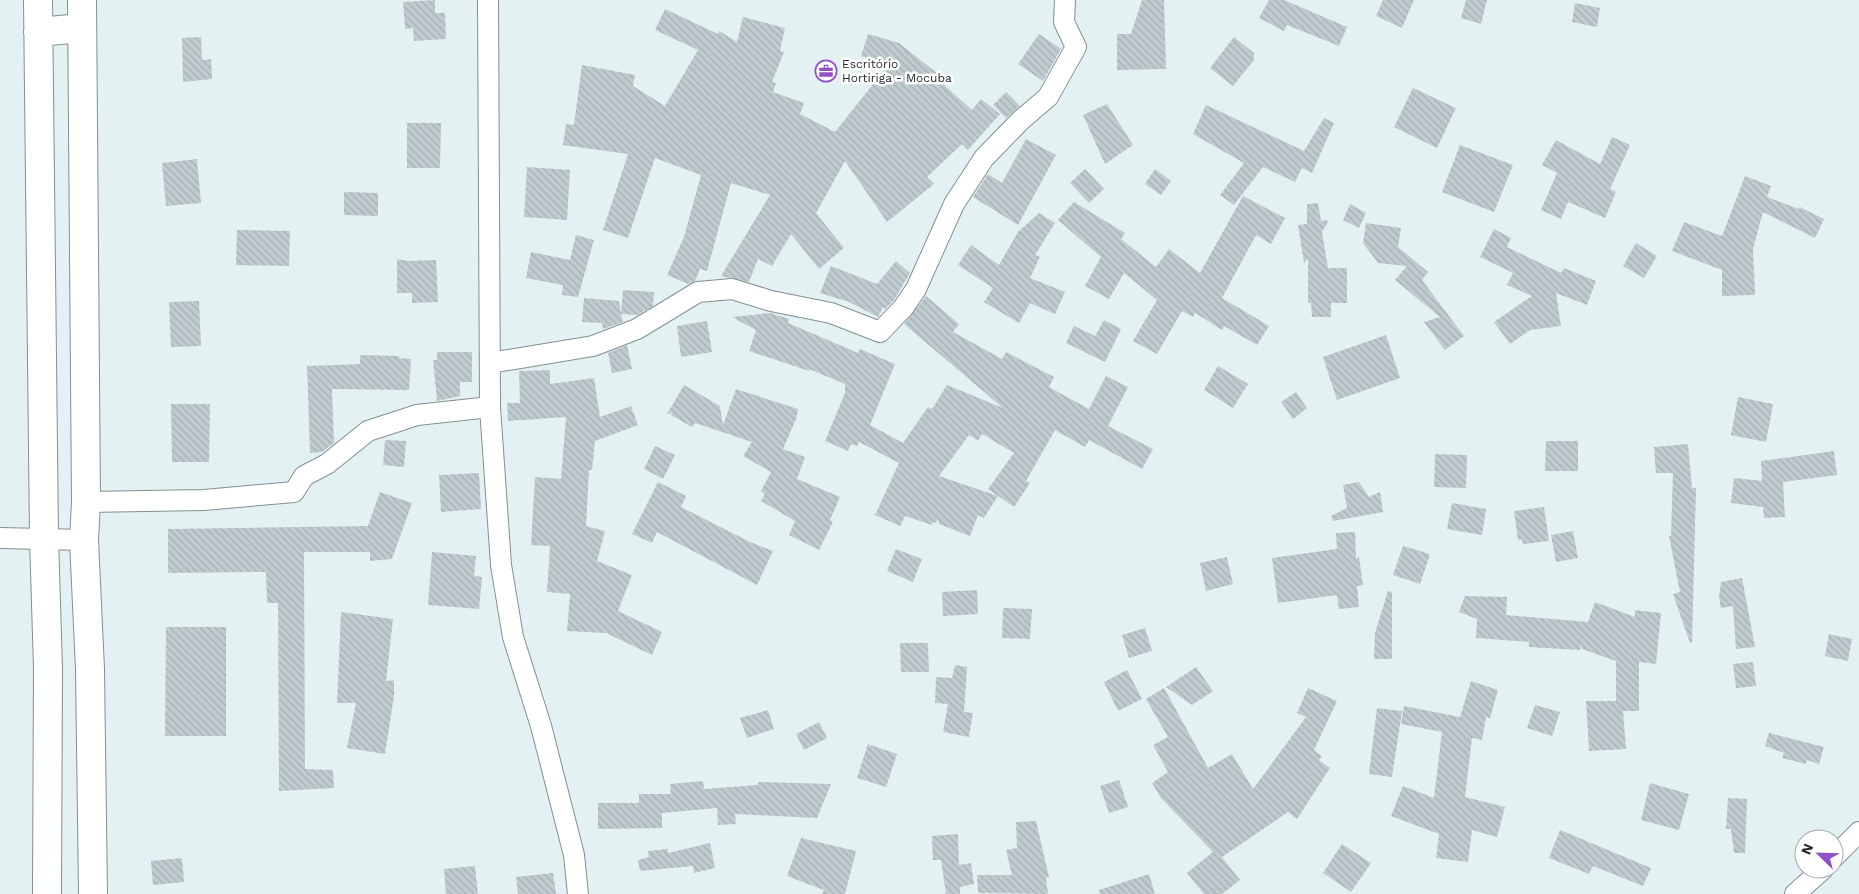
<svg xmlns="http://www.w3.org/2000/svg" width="1859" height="894" viewBox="0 0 1859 894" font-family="'Work Sans',sans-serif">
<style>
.building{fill:url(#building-back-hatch)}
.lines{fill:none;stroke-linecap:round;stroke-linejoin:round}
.street-casing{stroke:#838f91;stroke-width:22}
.secondary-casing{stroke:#838f91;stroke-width:30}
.street{stroke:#fff;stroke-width:20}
.secondary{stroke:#fff;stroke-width:28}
.labels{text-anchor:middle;stroke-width:5;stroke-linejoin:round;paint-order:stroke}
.poi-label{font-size:12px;fill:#25292a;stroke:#fff;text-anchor:start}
</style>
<defs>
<pattern id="building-back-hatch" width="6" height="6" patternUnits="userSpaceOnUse" patternTransform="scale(1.25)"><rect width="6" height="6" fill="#c0cbd0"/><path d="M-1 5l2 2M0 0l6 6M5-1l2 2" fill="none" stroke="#a5aeb3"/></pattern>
</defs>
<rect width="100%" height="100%" fill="#e4f1f3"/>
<path class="building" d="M435,0V13H445L446,39L414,41L413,28L405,29L403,2Z
M1142,0H1164L1166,69L1117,70V34H1131Z
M1269,0H1284L1347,27L1339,46L1287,25L1284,31L1259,18Z
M1383,0H1414L1402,28L1376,16Z
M1466,0H1487L1481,24L1461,18Z
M1575,3L1600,8L1597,27L1572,22Z
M665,9L718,34L719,31L737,42L743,17L785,28L780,51L784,52L772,82L776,83L773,92L804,103L800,114L835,132L889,64L861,56L868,34L899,43L947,81L944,85L972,110L981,99L1000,114L968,150L962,144L927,177L934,184L887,222L845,161L816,213L844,248L819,269L791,234L772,266L758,259L749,282L721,276L770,195L731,183L707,271L700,269L695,281L688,284L667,275L684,237L701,175L655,158L628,238L603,230L628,154L563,145L566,124L574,125L582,65L635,75L633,86L665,106L698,50L655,30Z
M1039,34L1061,49L1043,81L1018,64Z
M201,37L202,60L211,59L212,79L183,82L182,38Z
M1234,37L1254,53V60L1233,86L1210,68Z
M1413,88L1456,108L1437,148L1394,127Z
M1006,92L1020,106L1006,118L993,105Z
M1107,104L1133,145L1105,164L1083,115Z
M1206,105L1304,151L1324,118L1334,123L1312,173L1302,168L1295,182L1263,167L1234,205L1220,195L1244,163L1193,134Z
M407,123H441L440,168H407Z
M1612,137L1630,145L1610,189L1616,192L1605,218L1568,202L1561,219L1541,210L1557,173L1542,165L1556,140L1600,164Z
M1026,139L1056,155L1018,225L973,197L988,174L1002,183Z
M1460,145L1513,165L1494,212L1442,192Z
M197,159L201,203L166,206L162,163Z
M527,167L570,170L567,220L524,217Z
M1085,169L1104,189L1089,203L1070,183Z
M1155,169L1171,181L1161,195L1145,184Z
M1745,176L1771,186L1767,197L1799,209L1800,207L1824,219L1815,238L1763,212L1753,249L1755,295L1722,296V270L1672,251L1684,222L1722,236Z
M344,192L378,193V216L344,215Z
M1243,196L1285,218L1271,244L1256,235L1222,298L1269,326L1257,345L1224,326L1222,330L1195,313L1193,317L1182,311L1157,354L1133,341L1157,300L1124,273L1109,299L1085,286L1101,257L1058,220L1074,202L1125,233L1121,239L1156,267L1169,249L1200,273Z
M1318,203L1321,221L1329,220L1322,232L1328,268H1347V303H1331V317H1312L1311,303H1308V258L1304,263L1298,225L1307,224V204Z
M1350,204L1366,213L1359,228L1343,220Z
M1039,213L1055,223L1035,255L1040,257L1030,278L1065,292L1055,314L1030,303L1019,323L984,302L993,288L958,265L971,245L999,265L1018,232Z
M1366,223L1401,228L1398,247L1428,272L1422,280L1464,336L1445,350L1424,322L1440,317L1395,280L1407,266L1378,263L1363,243Z
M1494,229L1511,238L1507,247L1561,273L1564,268L1596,281L1587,305L1556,293L1561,326L1530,330L1510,344L1494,322L1532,296L1507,285L1513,273L1480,257Z
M237,230L290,231L289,266L236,265Z
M576,235L594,240L578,297L562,295L563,285L526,278L531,252L570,260Z
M1636,243L1657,256L1644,278L1623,266Z
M397,259L408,261L436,260L438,302L412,303V293H397Z
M896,261L910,273L894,300L885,309L883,307L878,317L849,302L820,293L831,266L877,284Z
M623,290L654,292L653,306L637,315L621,314L623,322L603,329L602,323L582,322L584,298L619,301L621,314Z
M926,296L959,324L953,332L1002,359L1006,352L1054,377L1049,387L1089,409L1106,376L1128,387L1108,426L1153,449L1142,469L1089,440L1085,447L1055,430L1026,481L1030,483L1014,507L988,489L1014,453L982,434L978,441L969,435L939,476L998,496L984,518L978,515L970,536L939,524L938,519L936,523L933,522L932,525L905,516L900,526L875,515L899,463L859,442L857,446L851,444L848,451L825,441L845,393V384L809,369V371L749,351L756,330L732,317L770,313L789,319L788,323L858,353L860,349L895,364L870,425L903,443L928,407L932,409L947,385L1003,408L904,324Z
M199,301L201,346L171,347L169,302Z
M1104,320L1121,329L1105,362L1066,343L1074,326L1095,336Z
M707,321L712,352L681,357L677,326Z
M1386,335L1400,378L1337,400L1323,357Z
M627,345L632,369L612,373L608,353Z
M437,352H472V382H460V396L437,401L433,360H437Z
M360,355L399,356V358L411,359L409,390L332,389L334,443L322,452L310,453L307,366L360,364Z
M1218,366L1248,384L1233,408L1204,390Z
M550,370V384L594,378L600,417L631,406L638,425L595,441L592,470H589L586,526L605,531L597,561L632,575L618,611L662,632L652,655L606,633L567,631L570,594L547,592L550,546L531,545L535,477L561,479L566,417L508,421L507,403H520L519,371Z
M684,385L720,406L723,425L736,389L798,409L796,419L783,449L805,457L797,479L840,497L830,520L833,522L819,550L789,535L795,521L761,501L765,494L761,491L771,472L743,456L752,442L695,423L692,427L671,415L672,413L667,414Z
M1296,392L1307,408L1293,419L1281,402Z
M1738,397L1773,404L1766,442L1731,435Z
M171,404H210L209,462H172Z
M385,440L406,441L404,467L383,465Z
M1546,441H1578V471H1545Z
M1688,444L1692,488H1696L1692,642L1690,643L1673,594L1680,592L1669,536H1671L1673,473H1656L1654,447Z
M655,446L675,455L663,479L644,469Z
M1834,451L1837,475L1783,482L1785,517L1764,518L1763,507L1731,503L1734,478L1762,481L1761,461Z
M1435,454L1467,455L1466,488L1434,487Z
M479,473L481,509L441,512L439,475Z
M658,482L686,496L681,507L750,542L773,551L757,585L657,532L652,543L632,534Z
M1359,482L1369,497L1380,492L1383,512L1333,521L1331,516L1347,508L1343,485Z
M380,492L412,503L392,559L370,561V552H304L305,769L333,770L334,788L279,791L278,603H267L266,572L168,573V529L368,526Z
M1452,503L1486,509L1482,535L1447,529Z
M1544,507L1549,541L1523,544L1522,539L1518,540L1514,511Z
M1573,531L1578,558L1556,562L1551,535Z
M1355,532L1356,558L1359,557L1363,585L1357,586L1359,607L1339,609L1337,595L1278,603L1272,558L1337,549L1336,533Z
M1403,546L1430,554L1420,584L1393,575Z
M896,549L922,559L913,582L887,571Z
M432,552L476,556L474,576L482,577L479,609L428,605Z
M1227,557L1233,584L1206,591L1200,563Z
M1742,578L1755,647L1736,649L1733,606L1721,608L1719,597L1721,582Z
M977,590L978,614L943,616L942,592Z
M1388,591L1392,592V659H1374L1375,633Z
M1465,596L1507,597L1506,615L1588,622L1595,602L1635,617V610L1661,613L1656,664L1639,662V711H1623L1626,749L1589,751L1586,701H1616V661L1582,649V644L1580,650L1529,647V642L1476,638L1477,619L1459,612Z
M1003,608L1032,609L1030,639L1002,638Z
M341,612L393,619L386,681L394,680V696L385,754L347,748L356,703H337Z
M166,627H226V736H165Z
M1145,628L1152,651L1129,658L1122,635Z
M1829,634L1852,639L1848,661L1825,656Z
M900,643H928L929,672H901Z
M1753,662L1756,686L1736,688L1733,664Z
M955,665L967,667L964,712L973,713L969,737L943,732L948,704L935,703L936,677L952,678Z
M1196,667L1213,691L1192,705L1166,687Z
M1127,670L1142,699L1118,711L1104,682Z
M1471,681L1498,690L1490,718L1486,717L1482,740L1472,738L1465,797L1505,807L1497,837L1472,830L1468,862L1436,858L1439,834L1391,816L1403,786L1434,798L1442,732L1401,724L1404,706L1460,717Z
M1164,688L1208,768L1232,754L1253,789L1306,717L1297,713L1308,688L1337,701L1314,750L1322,756L1319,760L1330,768L1297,819L1288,812L1222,857L1240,880L1222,894H1204L1187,873L1213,852L1161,798L1152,783L1168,772L1153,745L1168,737L1146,699Z
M1535,705L1560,712L1552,736L1527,728Z
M1377,708L1402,711L1392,777L1369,774Z
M768,710L774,729L747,738L740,718Z
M819,722L827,738L804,750L796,734Z
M1769,733L1824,747L1819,764L1807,760L1806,764L1782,758L1784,753L1765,746Z
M868,744L897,754L886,787L857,778Z
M1119,780L1128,807L1109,813L1100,786Z
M703,781L704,789L758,785V782L831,784L817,818L735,814L736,824L718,825L717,808L662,813V828L598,829V803H639V794H671L670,784Z
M1650,783L1689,794L1679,830L1641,820Z
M1728,798L1747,799L1745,853H1734L1731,829H1726Z
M1036,821L1049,877L1046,878L1048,894L978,893L977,875H1012L1006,850L1017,848L1016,822Z
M1560,830L1651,868L1643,886L1593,866L1589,874L1549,858Z
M958,834L959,865L971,863L974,884L960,887V894H946L941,860H933L932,836Z
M801,838L856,851L845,894H822L824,890L787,876Z
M710,843L715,868L694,873L693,866L640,871L638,860L649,857L648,851L668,849V853Z
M1342,844L1371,863L1351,892L1323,873Z
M182,858L184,882L153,885L151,861Z
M475,866L478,894H446L444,869Z
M553,873L556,894H518L516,877Z
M1149,874L1155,894H1100L1099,890Z"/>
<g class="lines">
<g class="street-casing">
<path id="street" d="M488,0L490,407L501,565L513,637L541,726L574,855L578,894
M490,363L593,346L637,329L698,292L732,289L771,301L831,313L880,332L903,308L916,289L954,204L984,158L1020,121L1048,97L1076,47L1064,22L1065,0
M86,502L204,500L294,492L304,476L327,464L368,431L417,415L490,407
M0,538L84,540
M1834,857L1859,832
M1795,894L1823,869"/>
</g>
<g class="secondary-casing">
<path id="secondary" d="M38,0L44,538L48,668L47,894
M82,0L86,502L84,540L90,669L93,894
M38,32L82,28"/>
</g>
<use href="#street" class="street"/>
<use href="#secondary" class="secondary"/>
</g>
<defs>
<g id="office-ring" transform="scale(1.125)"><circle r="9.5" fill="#fff" stroke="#9051c7" stroke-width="1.5"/><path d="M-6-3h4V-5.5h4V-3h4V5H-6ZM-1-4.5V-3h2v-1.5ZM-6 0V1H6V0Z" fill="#9051c7"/></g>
</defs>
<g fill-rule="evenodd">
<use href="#office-ring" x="826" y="71"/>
</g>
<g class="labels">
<g class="poi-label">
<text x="842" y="68">Escritório<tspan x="842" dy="14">Hortiriga - Mocuba</tspan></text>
</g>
</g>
<g transform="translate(1819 854) rotate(293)"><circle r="24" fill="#ffffff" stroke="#a8a9aa"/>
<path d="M0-4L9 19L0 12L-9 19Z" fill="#9051c7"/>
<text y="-8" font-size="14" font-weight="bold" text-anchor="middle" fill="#25292a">N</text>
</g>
</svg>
